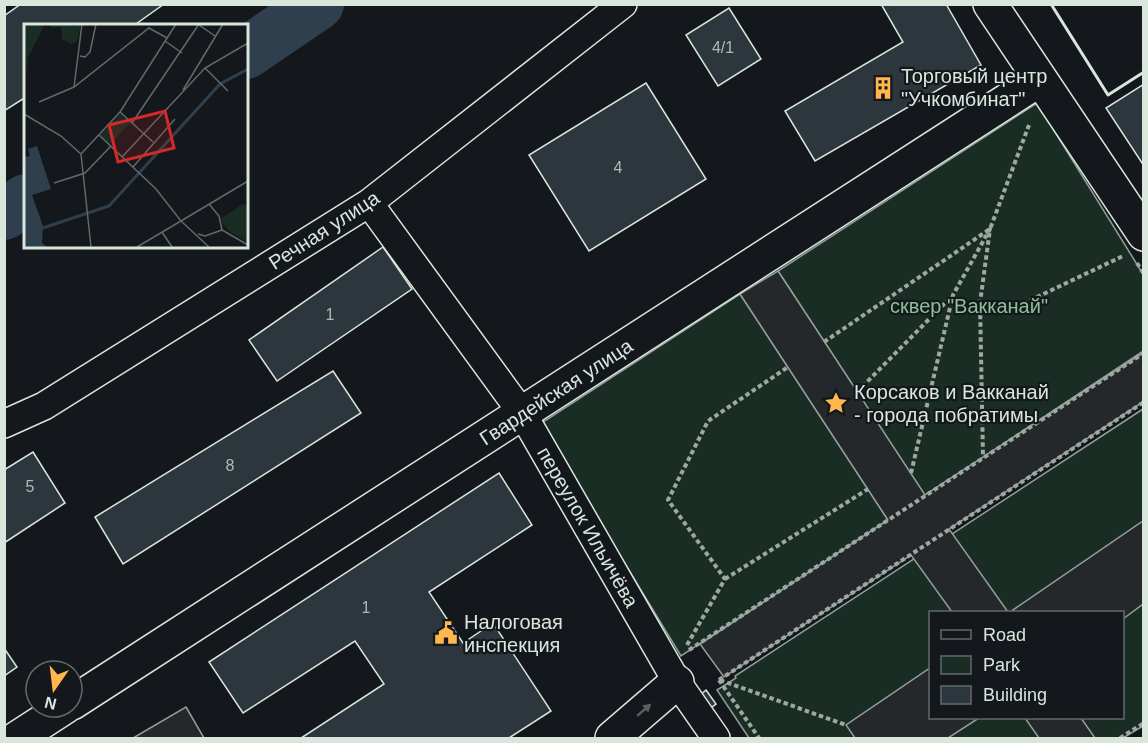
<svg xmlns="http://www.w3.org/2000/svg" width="1148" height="743" viewBox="0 0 1148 743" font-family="Arial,sans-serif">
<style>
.green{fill:#1a2d24;stroke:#939e99;stroke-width:1.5;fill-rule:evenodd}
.parking{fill:#24282b;stroke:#939e99;stroke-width:1.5}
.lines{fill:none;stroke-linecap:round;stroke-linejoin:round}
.river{stroke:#2f3f4d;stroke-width:52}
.building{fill:#2c363c;stroke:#d8e6dc;stroke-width:1.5}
.street-casing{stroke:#d8e6dc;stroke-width:30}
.secondary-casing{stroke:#d8e6dc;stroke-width:36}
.path{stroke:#9da8a2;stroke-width:4;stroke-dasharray:4.5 3;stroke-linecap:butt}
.street{stroke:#14181c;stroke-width:27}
.secondary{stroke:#14181c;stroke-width:33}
.wall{stroke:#d8e6dc;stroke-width:3}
.oneway{fill:#59605f}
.labels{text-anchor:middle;stroke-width:4.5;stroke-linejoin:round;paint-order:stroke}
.number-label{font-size:16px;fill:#adbab4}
.poi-label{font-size:20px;fill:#d8e6dc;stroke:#14181c;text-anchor:start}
.street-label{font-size:20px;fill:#d8e6dc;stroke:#14181c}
.park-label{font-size:20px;fill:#8ac095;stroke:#14181c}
.inset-river{fill:none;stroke:#2f3f4d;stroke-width:3}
.inset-road{fill:none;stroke:#626a69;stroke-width:1.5}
.view{fill:#d62828;fill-opacity:0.15;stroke:#d62828;stroke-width:3}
.inset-edge{fill:none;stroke:#d8e6dc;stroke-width:3}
</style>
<rect width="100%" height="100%" fill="#14181c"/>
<path class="green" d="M1037,103L1143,274V351L925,496L778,271Z
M740,294L888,520L681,656L540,424Z
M1143,409V726L1123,738H749L717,690L736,678L735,676ZM930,612H1122V718H930Z"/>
<path class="parking" d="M778,271L925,495L1143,353V402L949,529L1008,612H952L911,555L724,677L700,644L888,520L740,294Z
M1143,521V604L1123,619L1122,612H1010Z
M930,668V718H979L948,738H855L846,725Z
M186,707L204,738H133Z
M1025,718H1081L1095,738H1039Z"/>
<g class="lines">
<path class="river" d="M246,53L318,4
M4,214L26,200"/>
</g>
<path class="building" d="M21,4H164L133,26H26V97L4,111V16Z
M881,4H946L981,65L815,161L785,111L903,42Z
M729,8L761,59L718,86L686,35Z
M646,83L706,179L589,251L529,155Z
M1144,84V166L1106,108Z
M383,247L412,289L277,381L249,340Z
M333,371L361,413L123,564L95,517Z
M33,452L65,503L4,543V470Z
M499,473L532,525L429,592L463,643L493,623L551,711L509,738H301L384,684L355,641L243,713L209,662Z
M4,648L17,667L4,676Z
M706,690L716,704L708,710L698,697Z"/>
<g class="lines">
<g class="street-casing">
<path id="street" d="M369,203L522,413L677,682L716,738
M4,424L44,406L369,203L623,4"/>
</g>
<g class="secondary-casing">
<path id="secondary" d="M990,4L1144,234
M72,703L1039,80
M17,738L65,707
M612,738L677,682"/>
</g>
<path class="path" d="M1137,263L1144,274
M980,303L1012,309L1123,256
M824,342L990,229L1029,125
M857,392L951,297
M911,473L953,295L990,229L980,303L983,457
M725,579L868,489
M687,645L725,579L668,500L708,421L788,367
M689,650L1144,353
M719,680L1144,402
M719,680L759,738
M720,680L846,725
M1120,738L1144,723"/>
<use href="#street" class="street"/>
<use href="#secondary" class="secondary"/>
<path class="wall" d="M1051,4L1108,95L1144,72"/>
</g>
<defs><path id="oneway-solid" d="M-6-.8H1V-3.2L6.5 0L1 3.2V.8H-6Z" transform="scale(1.5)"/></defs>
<use class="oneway" href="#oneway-solid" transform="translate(644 710) rotate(-41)"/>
<defs>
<g id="building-bare" transform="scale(1.8)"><path d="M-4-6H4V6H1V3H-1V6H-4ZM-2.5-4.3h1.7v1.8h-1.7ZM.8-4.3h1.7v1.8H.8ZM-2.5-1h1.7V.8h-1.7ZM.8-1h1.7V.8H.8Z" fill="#ffb74d" stroke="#14181c" stroke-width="2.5" paint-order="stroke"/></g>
<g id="sight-bare" transform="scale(1.8)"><path d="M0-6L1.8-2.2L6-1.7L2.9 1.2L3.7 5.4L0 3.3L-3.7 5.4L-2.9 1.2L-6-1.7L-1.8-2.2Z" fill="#ffb74d" stroke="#14181c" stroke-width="2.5" paint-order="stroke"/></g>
<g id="civic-bare" transform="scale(1.8)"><path d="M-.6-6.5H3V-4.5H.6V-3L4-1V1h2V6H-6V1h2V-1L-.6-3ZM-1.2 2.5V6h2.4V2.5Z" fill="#ffb74d" stroke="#14181c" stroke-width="2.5" paint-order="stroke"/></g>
</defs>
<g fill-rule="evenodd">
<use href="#building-bare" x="883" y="88"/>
<use href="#sight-bare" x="836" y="403"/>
<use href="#civic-bare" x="446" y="633"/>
</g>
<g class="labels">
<g class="number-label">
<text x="723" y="53">4/1</text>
<text x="618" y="173">4</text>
<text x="330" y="320">1</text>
<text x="230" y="471">8</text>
<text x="30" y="492">5</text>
<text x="366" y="613">1</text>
</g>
<g class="poi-label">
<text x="901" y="83">Торговый центр<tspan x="901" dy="23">"Учкомбинат"</tspan></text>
<text x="854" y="399">Корсаков и Вакканай<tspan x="854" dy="23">- города побратимы</tspan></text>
<text x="464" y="629">Налоговая<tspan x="464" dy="23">инспекция</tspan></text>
</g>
<g class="street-label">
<text transform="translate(324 230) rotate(-33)" y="7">Речная улица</text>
<text transform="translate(556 392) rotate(-33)" y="7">Гвардейская улица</text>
<text transform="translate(588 527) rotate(60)" y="7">переулок Ильичёва</text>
</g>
<g class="park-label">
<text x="969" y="313">сквер "Вакканай"</text>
</g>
</g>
<g transform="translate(24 24)">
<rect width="224" height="224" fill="#14181c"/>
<path d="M0,0H21L4,33L3,51ZM24,0H57L53,17L47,20L38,15L37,3L27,4ZM96,90L106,99L86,121L76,111ZM219,180L223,181V218L204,206L196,195Z" fill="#1a2d24"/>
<path d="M13,122L27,165L8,171L19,202L18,219L23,223H0V133L6,132L4,125Z" fill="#2f3f4d"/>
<path class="inset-river" d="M19,204L85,182L196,60L224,45"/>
<path class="inset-road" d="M175,1L191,12M141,17L158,29M56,32L61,33L66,28L72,0M181,44L204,67M50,63L58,0M159,66L199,0M15,78L50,63L125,4L143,14M96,88L129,118M0,90L37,112L57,130M108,99L175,0M75,111L132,165L157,197L113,223M57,130L96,88L152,0M57,130L67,223M98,133L181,44L224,19M109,143L151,95M30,159L61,149L87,122M185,180L195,192L198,206L224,221M157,197L224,157M157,197L185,223M138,208L148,223M174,210L181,212L198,206"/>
<path class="view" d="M141,87L150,124L94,138L85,101Z"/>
<rect width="224" height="224" class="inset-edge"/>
</g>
<rect width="1148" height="743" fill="none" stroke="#d8e6dc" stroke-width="12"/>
<rect x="929" y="611" width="195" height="108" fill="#14181c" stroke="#626a69" stroke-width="1.5"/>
<rect x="941" y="630" width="30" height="9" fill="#14181c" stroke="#626a69" stroke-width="1.5"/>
<text x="983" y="641" font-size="18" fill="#d8e6dc">Road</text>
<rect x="941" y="656" width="30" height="18" fill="#1a2d24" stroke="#626a69" stroke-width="1.5"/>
<text x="983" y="671" font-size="18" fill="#d8e6dc">Park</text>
<rect x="941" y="686" width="30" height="18" fill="#2c363c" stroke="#626a69" stroke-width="1.5"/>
<text x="983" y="701" font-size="18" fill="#d8e6dc">Building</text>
<g transform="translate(54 689) rotate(194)"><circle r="28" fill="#14181c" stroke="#626a69" stroke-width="1.5"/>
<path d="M0-4.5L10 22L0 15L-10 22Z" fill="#ffb74d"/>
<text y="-9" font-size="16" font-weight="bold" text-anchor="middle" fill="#d8e6dc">N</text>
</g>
</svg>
